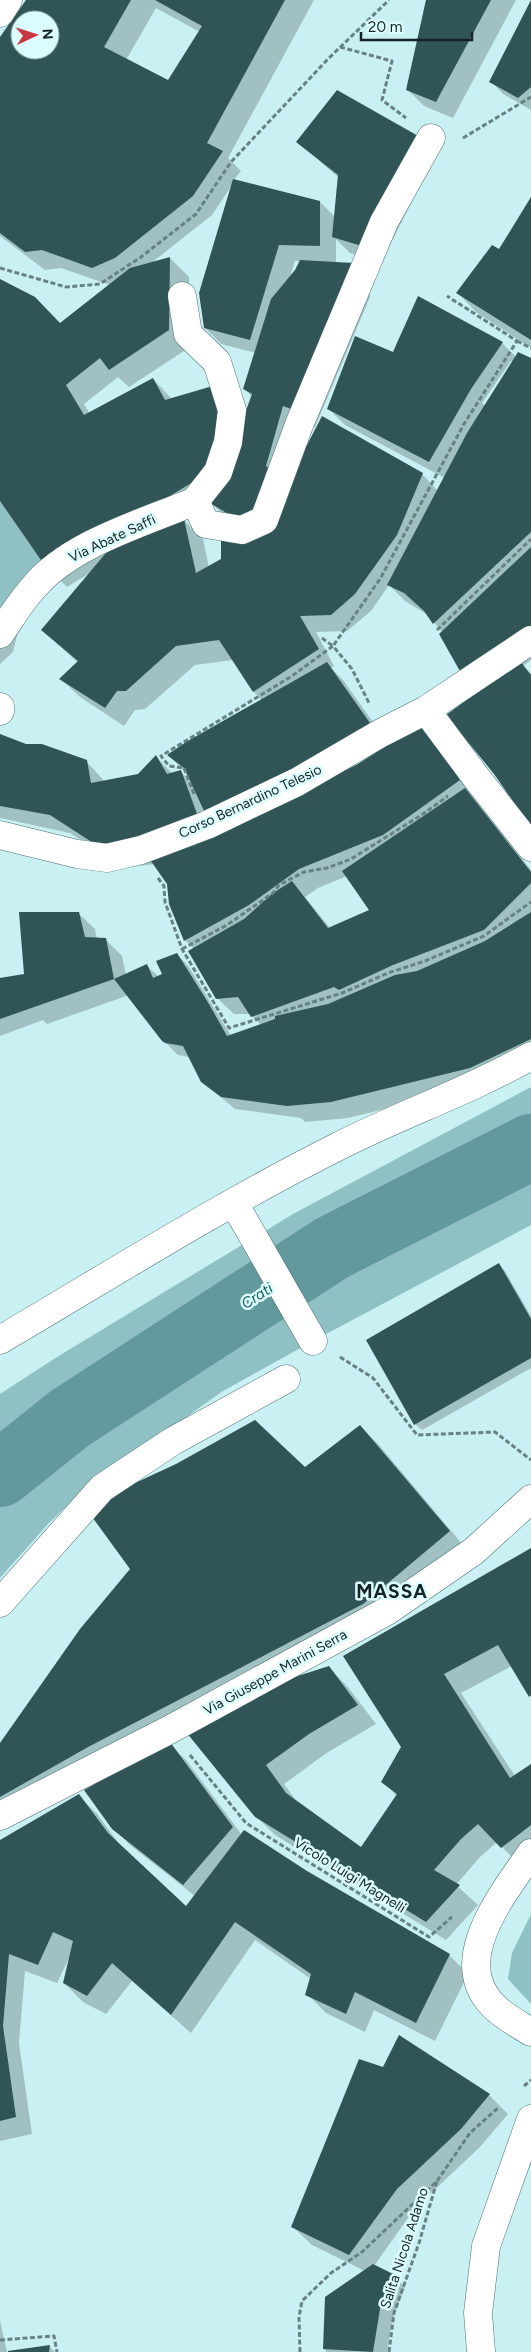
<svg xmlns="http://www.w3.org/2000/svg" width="531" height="2352" viewBox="0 0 531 2352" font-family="Figtree,sans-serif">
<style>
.green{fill:#8fc1c4}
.shadow{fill:#0003;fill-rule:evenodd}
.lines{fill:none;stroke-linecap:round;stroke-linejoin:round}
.river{stroke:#62999c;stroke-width:66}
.building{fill:#315456;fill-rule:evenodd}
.minor-casing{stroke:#4c7072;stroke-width:29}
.path{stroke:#688284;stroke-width:3;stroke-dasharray:5 2.5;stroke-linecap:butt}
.minor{stroke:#fff;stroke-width:28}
.labels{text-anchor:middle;stroke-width:5;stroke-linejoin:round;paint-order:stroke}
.street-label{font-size:14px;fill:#142324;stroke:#dcfbfd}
.water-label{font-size:15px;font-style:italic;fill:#146065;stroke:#dcfbfd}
.district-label{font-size:19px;font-weight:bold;letter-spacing:1px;fill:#142324;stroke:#dcfbfd}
</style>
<rect width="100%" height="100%" fill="#c9f0f2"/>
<path class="green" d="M0,501L47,569L0,612Z
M531,1087V1225L313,1341L223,1391L82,1491L48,1524L0,1578V1394L57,1357L293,1214Z
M531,1914V2004L508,1979L512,1953Z"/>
<path class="shadow" d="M28,0H314L228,158L241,171L234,180L320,202L335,217L339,178L298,142L436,154L381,263L350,253L336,239V263L370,280V297L315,427L300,422L282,482L422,474L438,491L445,478L345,425L328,408L393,354L397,342L419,297L502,343L516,357L531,359V660L523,666L531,674V825L481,691L442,632L428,615L405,601L389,585L371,611L347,631L316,632L334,666L331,668L343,680L385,739L299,792L358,765L423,724L478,799L476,800L531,870V1063L487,1084L348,1118L305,1122L301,1118L235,1109L202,1081L190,1057L178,1055L166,1043L129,995L47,1024L43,1020L0,1036V980L25,975L78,913L95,929L97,939H105L122,956L126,975L147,966L159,977L164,975L177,954L189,967L231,1036L261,1025L250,1014H234L217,998L194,949L185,940L168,884L154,864L124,868L70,833L0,818V735L25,746L86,761L105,782L139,775L156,757L173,774L180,771L193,784L188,774L169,756L262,700L254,692L233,660L195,665L145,709L135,710L124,726L80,697L61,679L78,663L43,630L90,573L67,587L48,569L0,499V280L60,325L110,285L61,268L45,270L0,236V39ZM156,8L200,32L169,82L126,60ZM20,20H50V50H20ZM232,185L205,328L221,344L256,353L245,389L252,397L238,437L172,399L153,379L90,414L84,404L118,377L129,387L187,349L189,277L170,258L150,264L212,215ZM295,261H301L289,280ZM511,361L513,362L486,406L482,403ZM210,502L228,519L256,536L209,568L203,539L184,520ZM347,876L372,915L330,928L305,897L318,888Z
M426,0H516L453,118L424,106L407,89Z
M531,3V110L503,94L491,81Z
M531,198V348L476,312L458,293L500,250Z
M0,615L18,632L13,652L0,664Z
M499,1265L505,1271L531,1316V1368L422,1430L415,1424Z
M360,1426L379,1445L468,1551L0,1826V1746L131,1569L305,1469Z
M531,1549V1697L512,1666L461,1693L515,1776L531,1766V1858L521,1866L497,1842L479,1858L456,1885L478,1905L446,1940L275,1835L256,1816L188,1733L328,1667L347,1686L376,1724L328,1752L284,1784L297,1802L361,1849L397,1796L383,1782L403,1747L345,1657Z
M169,1744L186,1760L242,1835L449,1955L468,1974L435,2041L374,2010L365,2032L326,2013L307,1994L311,1979L255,1940L191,2033L132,1981L106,2014L83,2002L64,1983L70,1956L57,1983L25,1971L19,2043L32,2134L0,2141V1841L78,1795L97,1814L123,1849L186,1908L195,1896L130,1845L113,1828Z
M400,2037L489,2095L508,2114L480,2147L415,2208L374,2266L392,2275L405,2287L392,2321L387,2352H327L324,2349L365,2271L312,2245L293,2227L384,2069Z
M0,2321L7,2352H0Z
M49,2346L55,2352H9Z"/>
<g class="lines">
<path class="river" d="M0,1474L70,1418L332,1248L531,1147"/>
</g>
<path class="building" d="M26,0H131L104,47L168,80L202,26L155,0H285L207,143L223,151L193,196L115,258L92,268L42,250L25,252L0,233V37ZM20,20H50V50H20Z
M426,0H491L436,102L406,90Z
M531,0V87L518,98L489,82Z
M337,90L420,137L365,247L332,237L338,175L296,142Z
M233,179L320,201V246L279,245L250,340L204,328L199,293Z
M531,197V340L456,293L492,245L499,249Z
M170,257L169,330L109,370L100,358L66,385L84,415L153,378L165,400L216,385L222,430L215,469L47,569L0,501V279L35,297L60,323L130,268Z
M300,260L354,263L299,412L283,406L266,466L272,471L261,506L240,521L210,503L223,474L252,394L243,389L271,299L295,270Z
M418,296L503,342L471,389L429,462L327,409L355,336L393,352Z
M518,352L531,358V532L433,624L424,611L404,593L387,585L467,433Z
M322,416L423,473L397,535L355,594L331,615L300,616L319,649L253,692L219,640L176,646L126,691H117L105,708L59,679L78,661L41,630L111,547L184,519L196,573L221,559V538L254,537L293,472Z
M531,547V629L461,673L439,634Z
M520,661L531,675V827L494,774L446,715Z
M327,662L370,723L264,787L206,815L184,768L167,755L186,742Z
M423,722L460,780L383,835L299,869L249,905L184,941L169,904L167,884L146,854L305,790L358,764Z
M0,734L26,744H42L87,760L91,783L138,774L156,755L167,774L181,770L200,822L104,850L50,815L0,806Z
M465,788L531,872V883L484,930L393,965L339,990L334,987L251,1017L238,997L216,999L188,951L244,919L273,893L292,881L328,928L369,910L342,871Z
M19,912H79L85,937L106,938L114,979L0,1019V978L24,974Z
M531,912V1039L470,1068L331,1102L287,1106L221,1097L201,1082L183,1046L165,1043L162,1041L114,979L147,964L153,978L162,974L156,961L177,953L209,1004L227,1036L275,1019V1016L328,1004L395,975L417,971L485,941Z
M499,1263L531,1319V1358L414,1425L366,1340Z
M255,1420L305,1467L360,1425L450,1531L363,1604L88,1747L0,1797V1743L80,1629L130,1569L90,1514L120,1490L176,1464Z
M531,1548V1695L529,1697L498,1645L444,1674L510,1778L531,1764V1825L501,1848L478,1824L461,1839L434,1870L460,1885L426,1922L255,1817L186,1732L279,1682L329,1666L358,1705L309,1734L266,1765L286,1793L361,1847L397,1794L381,1782L401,1747L343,1656Z
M170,1742L233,1827L183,1885L112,1829L84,1790Z
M79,1794L108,1833L186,1906L244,1830L307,1871L450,1954L416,2023L355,1992L346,2014L305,1995L311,1974L235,1922L171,2015L112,1963L87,1996L63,1983L73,1941L53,1932L38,1965L9,1954L3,2026L16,2117L0,2121V1840Z
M399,2035L490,2094L461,2129L397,2189L349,2255L291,2227L359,2059L383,2067Z
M373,2264L393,2274L380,2309L373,2352L323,2349L325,2297Z
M50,2345L49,2352H8V2351Z"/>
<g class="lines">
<g class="minor-casing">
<path id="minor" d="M0,13L8,0
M182,296L188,334L217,362L232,410L228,442L218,472L195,501L206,524L242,530L264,520L299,425L384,222L431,138
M0,634C11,618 21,601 34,587C71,543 144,523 195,501
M0,707V711
M426,710L475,776L531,847
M0,835L77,854L107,858L141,850L207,825L297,782L381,733L426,710L531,640
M234,1203L313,1341
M0,1340C112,1274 223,1204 339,1146C402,1114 469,1091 531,1056
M0,1603L102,1488L173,1441L286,1379
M0,1816L169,1730L387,1611L474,1551L531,1499
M531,1853C502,1896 444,1965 499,2011C509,2019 521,2026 531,2032
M481,2352L478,2313L486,2246L531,2119"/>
</g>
<path class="path" d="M340,47L392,61L382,100L406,118
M463,138L531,97
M0,268L66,287L100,284L141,257L196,214L231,162L328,59L389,0
M517,341L531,348
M437,630L531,539
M322,638L333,646L380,579L464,424L517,341L447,296
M194,794L184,768L169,766L161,756L292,676L333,646L352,669L369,703
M158,878L164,886L165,902L182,949L229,1028L342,993L388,973L425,961L484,936L531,902
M182,949L227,925L273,893L279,885L304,872L327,868L351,859L423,814L448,796
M340,1357L373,1378L417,1435L495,1432L531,1460
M190,1755L246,1823L429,1937L452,1917
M524,2086L531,2080
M0,2340L54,2336L57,2352
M300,2352L299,2317L302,2301L331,2273L362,2252L437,2181L470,2133L498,2108
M389,2352L394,2313L419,2243L437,2181"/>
<use href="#minor" class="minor"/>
</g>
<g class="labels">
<g class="street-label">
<text transform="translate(112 538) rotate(-25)" y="5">Via Abate Saffi</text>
<text transform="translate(250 801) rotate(-25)" y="5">Corso Bernardino Telesio</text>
<text transform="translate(275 1672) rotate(-29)" y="5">Via Giuseppe Marini Serra</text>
<text transform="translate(350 1875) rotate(32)" y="5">Vicolo Luigi Magnelli</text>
<text transform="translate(404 2248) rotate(-72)" y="5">Salita Nicola Adamo</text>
</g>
<g class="water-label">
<text transform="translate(257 1296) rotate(-33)" y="5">Crati</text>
</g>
<g class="district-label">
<text x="392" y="1598">MASSA</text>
</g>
</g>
<g transform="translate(35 35) rotate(86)"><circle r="24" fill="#dcfbfd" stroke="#8ca5a6"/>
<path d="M0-4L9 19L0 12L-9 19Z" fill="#c73741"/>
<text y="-8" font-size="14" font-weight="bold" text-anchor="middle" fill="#142324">N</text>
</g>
<path d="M361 32v8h111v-8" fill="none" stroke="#142324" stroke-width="2.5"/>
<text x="368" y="32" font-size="15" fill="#142324" stroke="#dcfbfd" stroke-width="4" paint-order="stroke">20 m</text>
</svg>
